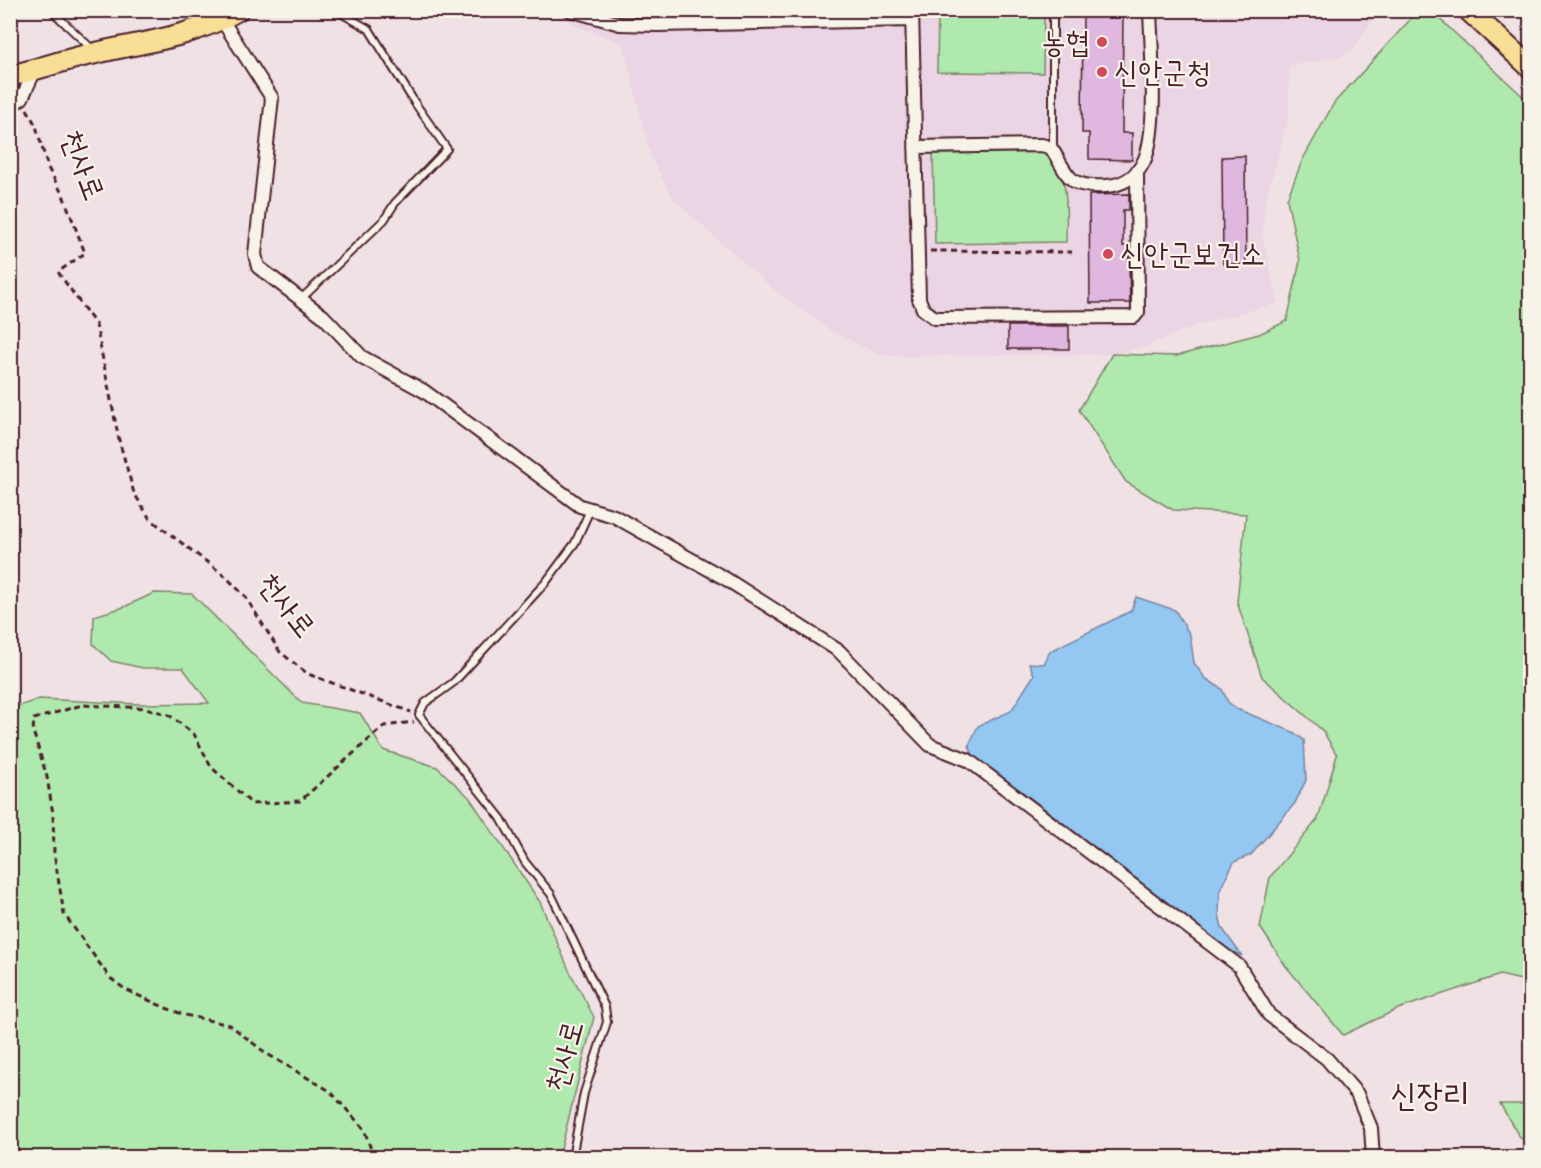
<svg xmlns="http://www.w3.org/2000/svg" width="1541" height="1168" viewBox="0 0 1541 1168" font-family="Caveat,'Poor Story',sans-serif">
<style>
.built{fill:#ebd4e3}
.green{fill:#b0e9ad;stroke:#7d846c;stroke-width:1.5}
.water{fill:#94c7f1;stroke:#7684a2;stroke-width:1.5}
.building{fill:#e0b7df;stroke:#4a1f2b;stroke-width:1.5}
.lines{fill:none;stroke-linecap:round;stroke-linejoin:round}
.service-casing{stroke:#4a1f2b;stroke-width:10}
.minor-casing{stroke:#4a1f2b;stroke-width:16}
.primary-casing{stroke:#4a1f2b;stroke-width:24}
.path{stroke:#4a1f2b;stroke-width:3;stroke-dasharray:6 4.5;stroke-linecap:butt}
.service{stroke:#f7f3e8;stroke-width:6}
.minor{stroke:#f7f3e8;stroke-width:12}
.primary{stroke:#f9df96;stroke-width:20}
.poi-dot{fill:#d1495b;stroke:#f7f3e8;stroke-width:2}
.labels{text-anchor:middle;stroke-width:4.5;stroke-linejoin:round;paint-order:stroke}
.poi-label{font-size:30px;fill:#4a1f2b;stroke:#f7f3e8;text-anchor:start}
.street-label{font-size:30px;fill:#4a1f2b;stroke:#f7f3e8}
.quarter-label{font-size:33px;fill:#4a1f2b;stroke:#f7f3e8}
</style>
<rect width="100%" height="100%" fill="#f0e1e5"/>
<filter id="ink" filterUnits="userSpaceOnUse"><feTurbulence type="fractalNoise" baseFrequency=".0167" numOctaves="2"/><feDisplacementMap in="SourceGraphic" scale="12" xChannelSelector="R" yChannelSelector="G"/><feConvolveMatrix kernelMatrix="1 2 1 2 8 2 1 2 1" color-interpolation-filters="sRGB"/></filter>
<g filter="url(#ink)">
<path class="built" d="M544,11H1378L1357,44L1343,56L1289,66V115L1265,203L1262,235L1278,303L1196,325L1147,346L1112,354L892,356L874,352L831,331L772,288L675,201L651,158L623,43L592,32Z"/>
<path class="green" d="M938,11H1044L1043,73L937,72Z
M1418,11H1431L1530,103V982L1500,975L1398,1009L1343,1035L1285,965L1260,927L1270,877L1318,819L1337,755L1323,731L1262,677L1237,602L1246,514L1173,510L1126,482L1079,410L1112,354L1176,356L1259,334L1287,321L1300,261L1287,199L1302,161L1334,103Z
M1043,152C1072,172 1066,211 1066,242L935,244L933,154Z
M154,593L192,594L302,703L360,713L383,750L437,767L469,797L540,902L569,970L594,1017L559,1157H11V709L39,699L140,704L209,703L183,668H143L111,661L93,644L94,616L124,607Z
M1500,1104H1530V1142L1520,1138Z"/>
<path class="water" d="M1136,597L1175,610L1190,635L1194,663L1205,678L1222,689L1228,702L1237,709L1293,732L1304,740L1306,780L1295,803L1251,855L1234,862L1220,890L1219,914L1222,928L1242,956L1219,945L974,758L969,745L978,726L1011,711L1034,675L1029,663L1044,664L1050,651L1131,611Z"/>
<path class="building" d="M1083,10H1123L1122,133H1132V160L1089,159V133H1082Z
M1245,156L1246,264H1223L1222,157Z
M1129,194V210H1123V246H1127L1129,261L1130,303H1090L1089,195Z
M1008,326H1069V349H1008Z"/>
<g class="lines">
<g class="service-casing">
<path id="service" d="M51,10L92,49
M1053,148V10
M301,299L384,220L395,203L447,149L415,103L369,29L335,10
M572,1158L584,1093L607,1022L605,1007L551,894L525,862L501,818L419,715L425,703L454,682L546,582L575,543L590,510"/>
</g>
<g class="minor-casing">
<path id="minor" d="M570,10L620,24L657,25L912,20
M912,10L919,299L923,309L935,318L1134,317L1138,312L1137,171
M222,20L272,98L255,254L258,267L323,316L362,357L424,391L580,506L614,516L726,579L839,651L930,745L968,760L1239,966L1269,1015L1327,1059L1357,1094L1371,1128L1373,1158
M10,106L22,98L35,70
M915,147L1042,145L1051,148C1069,175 1066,188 1106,186C1122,185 1136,177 1143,163C1159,134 1151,46 1150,10"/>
</g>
<g class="primary-casing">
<path id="primary" d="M1468,10L1530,67
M10,76C39,69 67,59 96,53C148,41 190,38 238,10"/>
</g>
<path class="path" d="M27,109L36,126L48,168L63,195L85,253L58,272L96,325L119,440L134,493L150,519L224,575L245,596L280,652L308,674L411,712
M930,251L1072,252
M374,1158L364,1129L330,1091L267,1054L230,1025L185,1015L166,1008L126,990L110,978L64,914L54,853L53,814L47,777L33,731L34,719L82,705L146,708L169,715L194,734L211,767L252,804L300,801L384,726L414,722"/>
<use href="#service" class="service"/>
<use href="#minor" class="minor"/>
<use href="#primary" class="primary"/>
</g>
</g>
<g class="poi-dot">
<circle cx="1102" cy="42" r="6"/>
<circle cx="1102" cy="72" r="6"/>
<circle cx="1108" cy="254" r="6"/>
</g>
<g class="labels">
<g class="poi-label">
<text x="1090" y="52" text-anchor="end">농협</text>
<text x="1114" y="82">신안군청</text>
<text x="1120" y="264">신안군보건소</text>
</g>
<g class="street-label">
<text transform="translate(83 165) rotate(69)" y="10">천사로</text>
<text transform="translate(287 605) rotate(52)" y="10">천사로</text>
<text transform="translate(564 1056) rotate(-75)" y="10">천사로</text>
</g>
<g class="quarter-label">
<text x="1430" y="1106">신장리</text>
</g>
</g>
<rect width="1541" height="1168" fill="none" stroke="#f7f3e8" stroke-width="36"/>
<rect x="18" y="18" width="1505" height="1132" fill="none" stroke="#4a1f2b" stroke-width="2" filter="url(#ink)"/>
</svg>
